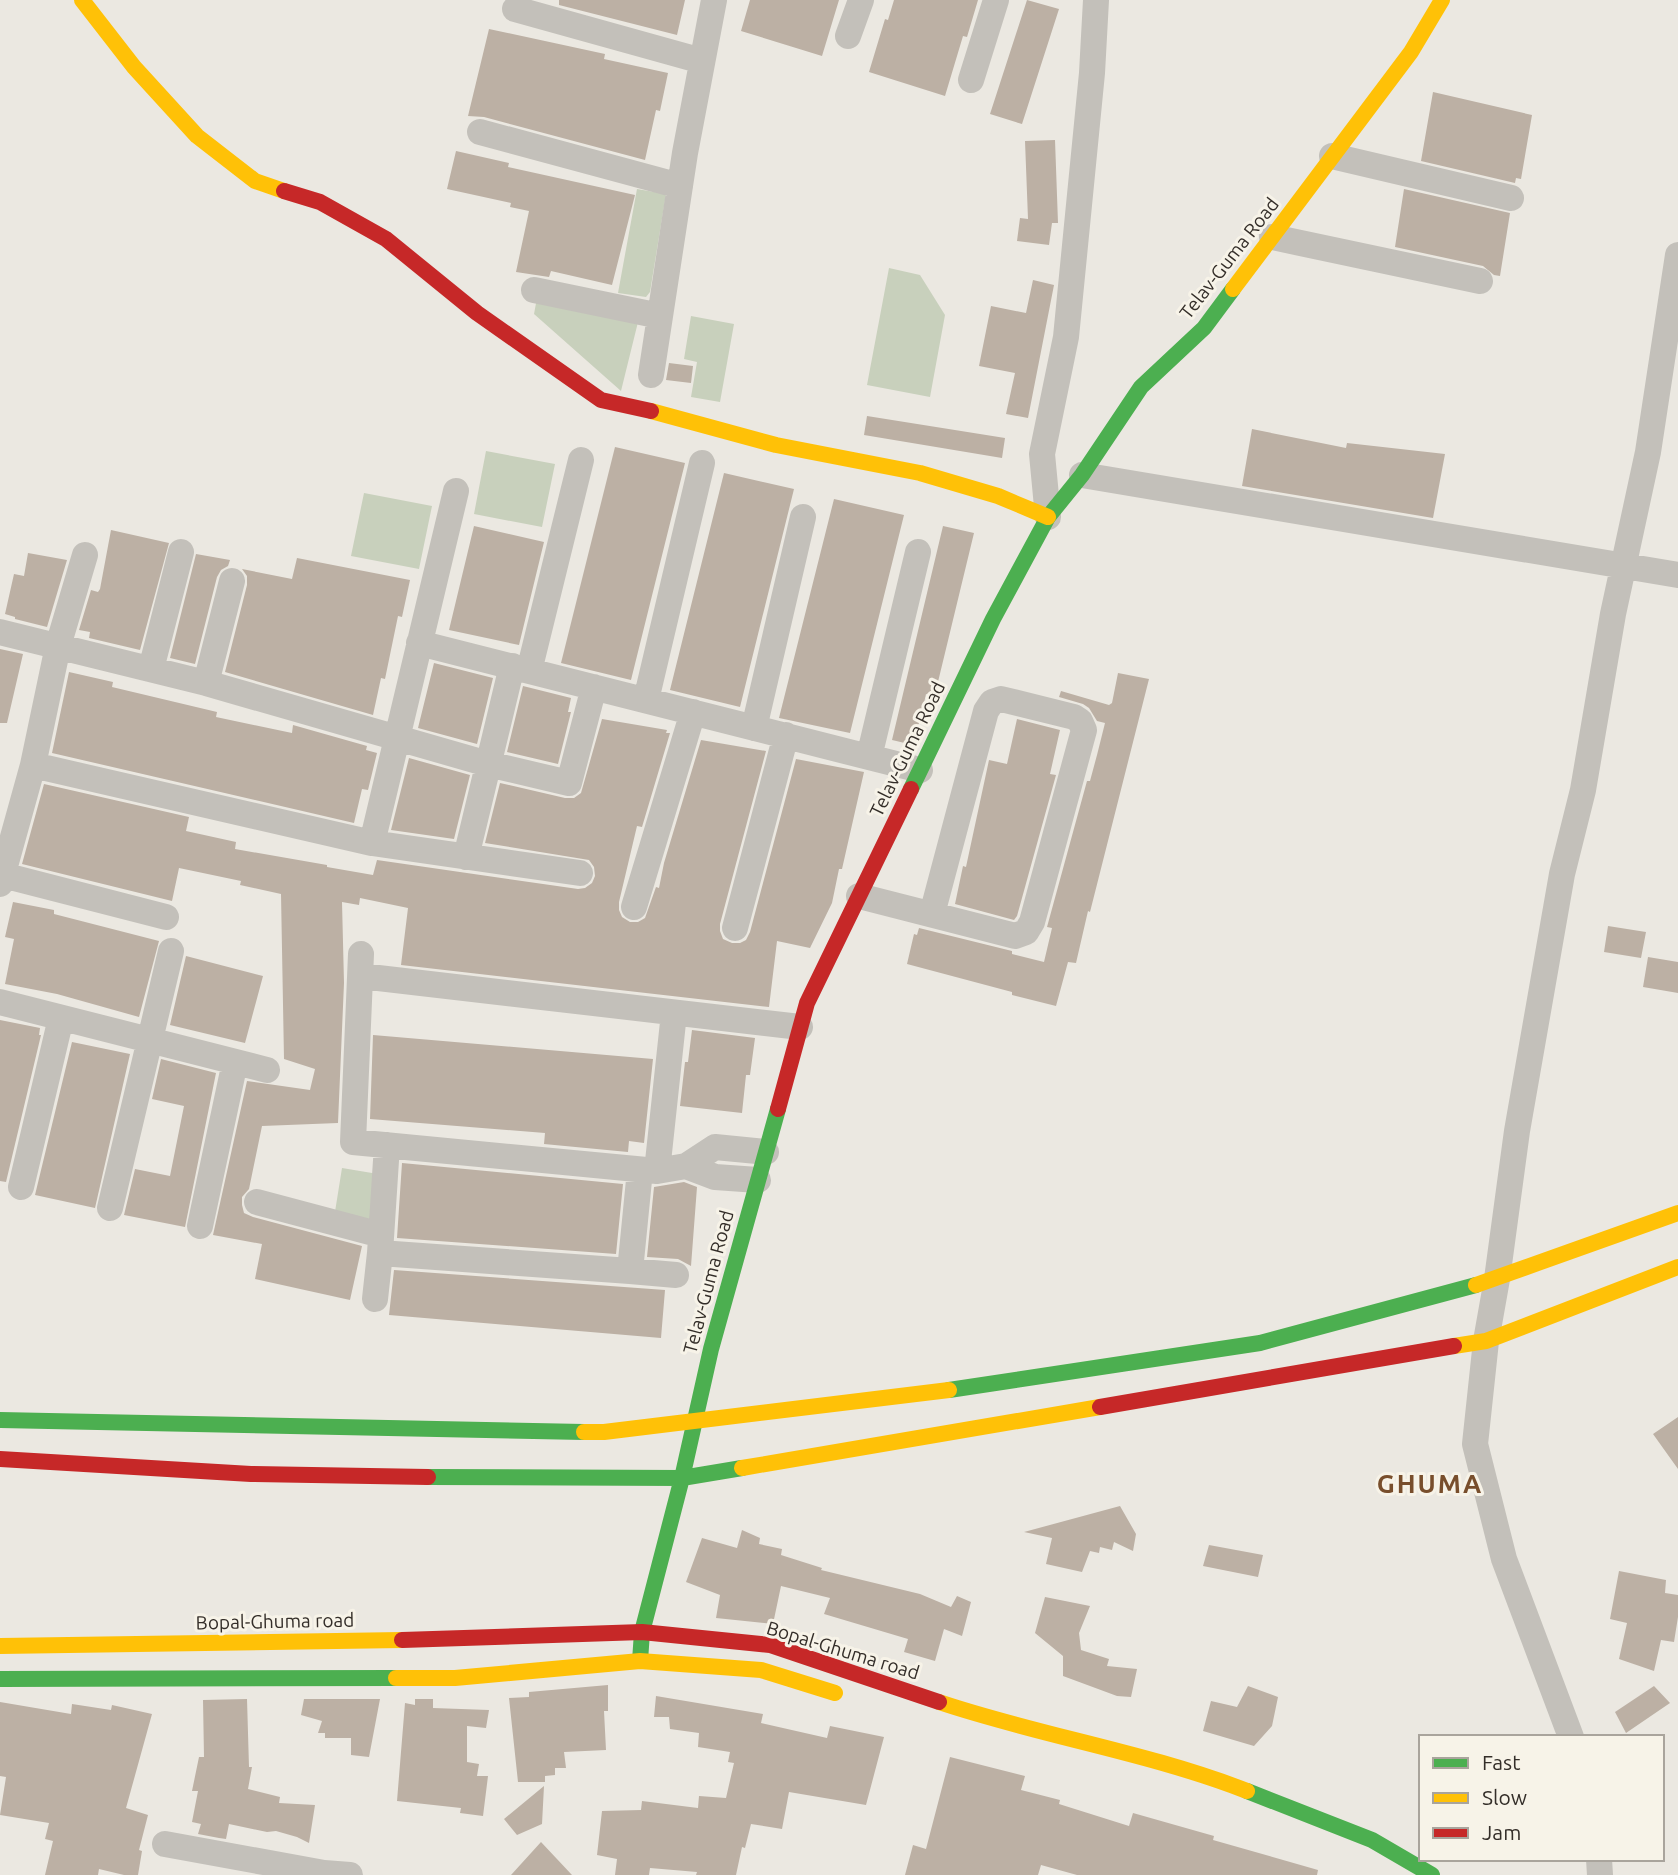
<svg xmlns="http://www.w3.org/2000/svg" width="1678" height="1875" viewBox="0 0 1678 1875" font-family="Ubuntu,sans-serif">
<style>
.green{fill:#c8d0bc}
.building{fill:#bcb0a4}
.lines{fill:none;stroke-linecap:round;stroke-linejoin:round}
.street{stroke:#c3c0ba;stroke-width:26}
.fast{stroke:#4caf50;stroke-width:16}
.slow{stroke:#ffc107;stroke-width:16}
.jam{stroke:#c62828;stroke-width:16}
.labels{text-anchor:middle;stroke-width:6;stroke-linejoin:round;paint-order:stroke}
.street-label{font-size:19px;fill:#342e29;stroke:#f7f3e8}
.district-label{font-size:26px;font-weight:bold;letter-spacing:2px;fill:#784e2c;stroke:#f7f3e8}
</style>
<rect width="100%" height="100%" fill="#ebe8e1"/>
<path class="green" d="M637,189L666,194L650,292L646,297L618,293Z
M889,268L920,275L945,315L930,397L867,385Z
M537,298L638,322L621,391L534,314Z
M691,316L734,324L720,402L691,397L697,362L684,359Z
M486,451L555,464L542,527L474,514Z
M364,493L432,506L419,569L351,556Z
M342,1168L378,1174L370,1224L334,1218Z"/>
<path class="building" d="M559,0H685L677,35L559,5Z
M750,0H839L822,56L741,31Z
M894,0H978L967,37L963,36L945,96L869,72L885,19L888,20Z
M1027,0L1059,9L1022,124L990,114Z
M489,29L605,54L604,59L668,73L660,111L656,110L645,160L484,117L468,116Z
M1433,92L1532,115L1521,179L1516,178L1515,183L1421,161Z
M1055,140L1058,223H1052L1049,245L1017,241L1020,218L1028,219L1025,141Z
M456,151L509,163L508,167L635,195L612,285L551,271L549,277L516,272L529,211L510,207L511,203L447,189Z
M1404,189L1510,213L1500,276L1494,275L1483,266L1395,247Z
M1033,280L1054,285L1028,418L1006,414L1015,373L979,366L991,306L1026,313Z
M669,363L693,366L691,383L666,380Z
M867,416L1005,438L1002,458L864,435Z
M1252,429L1346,448L1347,443L1445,454L1433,518L1242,486Z
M615,447L685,463L631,680L561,663Z
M724,473L794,489L740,707L670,690Z
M834,499L904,515L850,733L779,718Z
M474,526L544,542L519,645L449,630Z
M943,526L974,533L937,686L933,696L926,694L920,721L909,744L892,740Z
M111,530L169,543L140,650L89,638L90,632L79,630L91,590L98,592L100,589Z
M28,553L67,560L47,627L15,619V617L5,614L14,574L24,576Z
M196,554L230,560L228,566L221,570L217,577L195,664L170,658Z
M297,558L410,580L402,617L398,616L385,679L381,678L373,715L225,672L247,585V576L242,569L292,579Z
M0,649L23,654L7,723H0Z
M434,663L493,678L477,744L418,728Z
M69,672L113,682L112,687L217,712L216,717L292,733L293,725L367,746L366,750L377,753L368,790L362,789L354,823L52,753Z
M1118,673L1149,679L1090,912L1088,911L1076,963L1068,962L1056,1006L1012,995V992L907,964L914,934L917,935L919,928L1012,951V954L1044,962L1052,928L1047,927L1087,781H1090L1097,755L1105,723L1097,721L1089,708L1083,704L1059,697L1061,691L1109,705L1112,703Z
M523,686L571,698L568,712H571L558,764L507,752Z
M602,719L667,730L666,733H670L642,827L637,826L619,902V910L622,917L630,922H638L645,918L656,887L659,888L664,863L701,740L766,751L720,924V931L723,939L732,943H740L746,940L750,932L796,759L864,772L842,869H839L832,903L810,948L777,941L769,1007L401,965L408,908L360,898L359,905L342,902L344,983L338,1123L262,1126L249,1189L242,1197V1205L244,1213L253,1217L362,1246L350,1300L255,1279L262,1244L213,1235L247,1081L310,1090L315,1069L284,1059L281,894L240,885L241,881L179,868L172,901L22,864L44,784L189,817L186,831L236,842L235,849L327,865V867L373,875L377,860L578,889L585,888L592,883L595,876L594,867L589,860L485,843L500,783L565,798H574L581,793Z
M1017,719L1060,730L1050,774L1056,775L1017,916L1014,920L955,904L963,866L966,867L989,760L1007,764Z
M409,758L470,775L454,839L391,830Z
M13,902L54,910V914L159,941L139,1017L57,994L5,984L14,939L5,937Z
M1608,926L1646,932L1641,958L1604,952Z
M186,956L263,976L245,1043L170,1025Z
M1648,957L1678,962V993L1643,987Z
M0,1020L40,1028L39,1035H41L6,1182L0,1181Z
M692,1030L755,1038L750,1075H746L742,1113L680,1106L685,1062H688Z
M373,1035L653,1059L644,1143L629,1141L628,1152L544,1144L545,1133L370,1119Z
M72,1042L130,1054L95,1208L35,1195Z
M161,1059L216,1073L185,1227L124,1215L135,1169L170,1176L184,1106L152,1099Z
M402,1163L623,1184L616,1254L397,1238Z
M684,1182L697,1187L691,1266L678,1259L647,1257L654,1187Z
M394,1270L665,1290L661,1338L389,1315Z
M1678,1417V1469L1653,1434Z
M1120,1506L1136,1534L1133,1551L1114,1542L1112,1550L1100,1547L1099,1553L1090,1551L1082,1572L1046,1564L1052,1538L1024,1532Z
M742,1530L760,1538L759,1544L782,1549L781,1555L822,1568L821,1570L920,1594L951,1607L957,1596L971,1602L962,1636L944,1629L935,1661L904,1652L908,1639L824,1614L830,1598L781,1586L773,1624L716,1618L720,1595L686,1582L702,1538L737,1548Z
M1209,1545L1263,1555L1258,1577L1203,1566Z
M1619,1571L1666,1580L1665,1593L1678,1595V1617L1674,1642L1661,1640L1654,1671L1619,1659L1627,1623L1610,1619Z
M1045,1597L1090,1606L1079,1633L1081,1650L1109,1659L1107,1666L1137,1669L1131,1697L1117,1696L1063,1676V1656L1035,1633Z
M608,1685V1711H604L606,1750L564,1752L566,1768H555V1775L545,1776V1782H518L509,1698L529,1697V1692Z
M1248,1686L1278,1697L1272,1726L1254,1746L1203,1731L1211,1701L1237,1707Z
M1654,1686L1670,1703L1626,1733L1615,1712Z
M656,1696L763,1714L761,1723L827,1738L830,1726L884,1737L866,1805L789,1792L782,1829L751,1824L745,1848L742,1847L736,1875H696L697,1872L650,1868L649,1875H615L617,1859L597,1855L602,1811L641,1810L642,1801L698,1808L699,1796L726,1798L734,1763L728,1762L730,1752L698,1747L699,1733L670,1729L669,1717H654Z
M247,1699L249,1767H252L248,1789L280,1797L279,1803L315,1805L309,1843L297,1837L276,1831L267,1832L229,1824L226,1839L219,1838L198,1834L201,1824L192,1822L198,1791H192L199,1757H204L203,1700Z
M304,1699H380L369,1757L351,1755V1738H325V1733H318L322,1721L301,1715Z
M415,1699H433V1708L489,1710L486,1728L467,1726V1762L479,1764L477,1776H488L483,1816L460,1813L461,1808L397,1801L405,1703L415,1705Z
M0,1702L71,1714L72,1704L111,1710L112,1705L152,1714L126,1808L148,1815L139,1850L142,1851L138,1875H124L99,1869L98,1875H45L53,1841L45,1839L49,1823L0,1815L6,1777L0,1776Z
M950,1757L1025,1776L1021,1790L1060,1800L1059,1804L1129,1826L1133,1813L1214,1836L1213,1840L1318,1870L1317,1875H1077L1041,1865L1038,1875H905L913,1845L926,1849Z
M544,1786L542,1824L517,1835L504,1819Z
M541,1842L572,1875H511Z"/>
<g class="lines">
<path class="street" d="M515,9L702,61
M848,36L861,0
M971,80L996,0
M480,132L680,186
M1332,156L1511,198
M1272,237L1480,281
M534,290L660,316
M651,375L685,153L714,0
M1082,475L1678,575
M456,491L372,843L580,873
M1048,517L1042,454L1066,337L1092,73L1096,0
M0,632L206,683L488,764L569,783L594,687
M419,643L920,770
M151,669L181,552
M529,671L581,460
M206,683L232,581
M646,700L702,463
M754,728L803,517
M869,757L918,552
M33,765L372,843
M466,857L512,666
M3,875L166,917
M0,884L33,765L58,646L85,555
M859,896L1015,936L1026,932L1032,922L1084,730L1080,721L1074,717L1001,699L992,702L986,711L932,914
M634,907L693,712
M735,928L786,735
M361,954L353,1142L657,1171L686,1166L715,1147L766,1152
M361,976L800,1027
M0,1002L267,1070
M387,1145L380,1253L630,1271L640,1170
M686,1166L715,1177L758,1180
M657,1171L674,1013
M21,1187L61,1018
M257,1202L381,1235
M110,1208L171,951
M200,1226L235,1062
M630,1271L676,1275
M375,1299L380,1253
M1571,1737L1504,1559L1475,1444L1486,1341L1497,1279L1517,1131L1562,874L1583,790L1613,614L1648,452L1678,255
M165,1844L324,1873L323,1875
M1599,1859L1600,1875
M324,1873L350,1875"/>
<path class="fast" d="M911,789L993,619L1048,517L1082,475L1141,387L1204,328L1233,289
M949,1390L1260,1343L1476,1285
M0,1420L584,1432
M428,1477L682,1478L742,1468
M640,1661L642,1632L682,1478L711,1349L778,1109
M0,1679L396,1678
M1247,1791L1372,1840L1432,1875"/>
<path class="slow" d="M82,0L134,67L197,136L255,181L284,191
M1233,289L1411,52L1442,0
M651,411L776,445L920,473L998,496L1048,517
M1476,1285L1678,1213
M1454,1346L1486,1341L1678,1267
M584,1432H604L949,1390
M742,1468L1100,1407
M0,1646L402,1640
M396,1678H455L640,1661L761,1670L835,1693
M939,1702C1040,1736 1147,1752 1247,1791"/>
<path class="jam" d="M284,191L320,202L386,239L477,313L601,400L651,411
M778,1109L807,1003L911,789
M1100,1407L1454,1346
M0,1459L251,1474L428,1477
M402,1640L642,1632L770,1645L939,1702"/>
</g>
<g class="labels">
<g class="street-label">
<text transform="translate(1229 258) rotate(-52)" y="7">Telav-Guma Road</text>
<text transform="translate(907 749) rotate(-64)" y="7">Telav-Guma Road</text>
<text transform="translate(708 1282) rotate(-75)" y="7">Telav-Guma Road</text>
<text transform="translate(275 1621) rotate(-1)" y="7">Bopal-Ghuma road</text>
<text transform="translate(843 1650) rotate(17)" y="7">Bopal-Ghuma road</text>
</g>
<g class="district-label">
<text x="1430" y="1493">GHUMA</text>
</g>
</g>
<rect x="1419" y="1735" width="245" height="126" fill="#f7f3e8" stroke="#a9a49c" stroke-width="2"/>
<rect x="1433" y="1758" width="35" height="10" fill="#4caf50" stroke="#a9a49c" stroke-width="2"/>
<text x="1482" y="1770" font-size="21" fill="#342e29">Fast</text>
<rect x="1433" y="1793" width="35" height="10" fill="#ffc107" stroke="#a9a49c" stroke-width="2"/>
<text x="1482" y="1805" font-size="21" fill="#342e29">Slow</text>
<rect x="1433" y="1828" width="35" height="10" fill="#c62828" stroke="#a9a49c" stroke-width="2"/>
<text x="1482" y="1840" font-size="21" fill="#342e29">Jam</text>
</svg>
